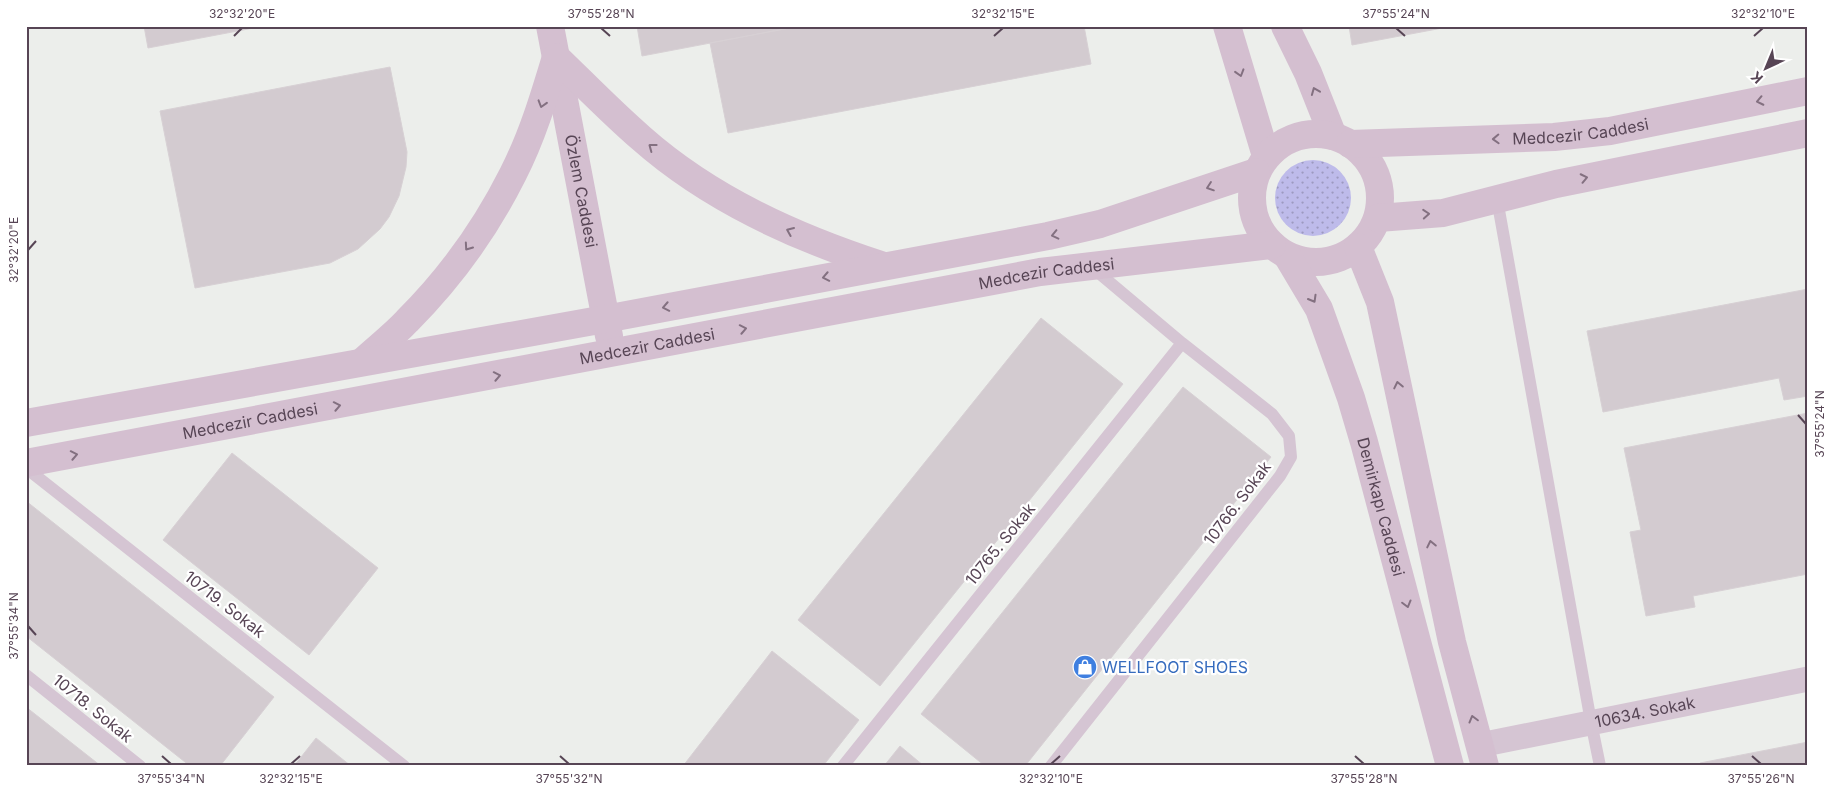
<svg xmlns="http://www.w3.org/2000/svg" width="1834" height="792" viewBox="0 0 1834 792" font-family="Inter,sans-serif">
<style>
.green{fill:url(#green-dots)}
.building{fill:#d3cbd0;stroke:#d7d0d4}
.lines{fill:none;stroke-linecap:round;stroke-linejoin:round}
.lane{stroke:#d5c5d3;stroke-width:12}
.street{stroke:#d5c5d3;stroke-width:25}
.secondary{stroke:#d4bfd0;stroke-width:28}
.oneway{stroke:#837080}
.ticks{fill:none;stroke:#574555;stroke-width:2}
.labels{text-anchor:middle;stroke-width:4.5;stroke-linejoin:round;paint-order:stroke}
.street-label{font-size:16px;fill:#574555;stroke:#fff}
.shop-label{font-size:16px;fill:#366cbe;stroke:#fff;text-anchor:start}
.neatline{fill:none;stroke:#574555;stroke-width:2}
.ticks-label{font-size:12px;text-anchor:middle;fill:#574555}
</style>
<defs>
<pattern id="green-dots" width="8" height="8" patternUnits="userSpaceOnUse" patternTransform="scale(1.25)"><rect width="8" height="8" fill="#bebbea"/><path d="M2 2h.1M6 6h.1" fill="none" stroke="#9d9ac0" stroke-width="1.8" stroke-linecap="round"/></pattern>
</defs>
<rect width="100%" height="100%" fill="#eceeeb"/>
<path class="green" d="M1275 198a38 38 0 1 1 76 0a38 38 0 1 1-76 0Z"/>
<path class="building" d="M144,26H264L148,48Z
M637,26H800L642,56Z
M800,26H1084L1091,64L728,133L710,43Z
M1349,26H1453L1352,45Z
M390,67L407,152L406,167L399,196L389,217L380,229L358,249L330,263L195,288L160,111Z
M1808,289V396L1784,400L1779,378L1603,412L1587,331Z
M1041,318L1123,384L880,686L798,620Z
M1183,387L1271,457L1025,766H985L921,714Z
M1808,413V574L1693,596L1695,607L1646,616L1630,532L1641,530L1624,448Z
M232,453L378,568L309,655L163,540Z
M26,501L274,697L220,766H190L26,636Z
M772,651L859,720L823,766H683Z
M26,707L101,766H26Z
M316,738L351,766H294Z
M1808,742V766H1700V763Z
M900,746L924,766H884Z"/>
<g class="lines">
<path class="lane" d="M1497,199L1591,722L1600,766
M26,468L404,766
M26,675L140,766
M843,766L1182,343
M1051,766L1280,476L1291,457L1289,436L1272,414L1182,343L1094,269"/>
<path class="street" id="s1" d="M1480,745L1808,679"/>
<g class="secondary">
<path id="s2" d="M550,26L609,336"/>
<path d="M1227,26L1266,156"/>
<path d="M1285,26L1308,73L1333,136"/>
<circle cx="1316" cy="198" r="64"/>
<path id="s3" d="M1350,144L1554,137L1610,131L1808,91"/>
<path d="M1378,218L1443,213L1556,184L1808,133"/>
<path d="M1358,247L1380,302L1452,642L1485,766"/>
<path id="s4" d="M1288,257L1319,309L1351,398L1364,442L1450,766"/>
<path d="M362,362C377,348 393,336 407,321C449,279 486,228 513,174C532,137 544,97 556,57C584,84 612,113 641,138C710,199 795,237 881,265"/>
<path d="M26,423L605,319L1048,236L1100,224L1256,172"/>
<path id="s5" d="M26,463L1040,272L1272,245"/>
</g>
</g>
<defs><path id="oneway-chevron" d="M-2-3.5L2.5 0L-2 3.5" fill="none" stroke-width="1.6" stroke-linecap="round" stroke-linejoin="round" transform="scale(1.25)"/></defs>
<g class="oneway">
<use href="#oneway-chevron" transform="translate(1240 73) rotate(73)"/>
<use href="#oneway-chevron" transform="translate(1315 91) rotate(-112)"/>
<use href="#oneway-chevron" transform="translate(1760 101) rotate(168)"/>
<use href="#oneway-chevron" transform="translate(542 104) rotate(107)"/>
<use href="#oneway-chevron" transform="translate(1496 139) rotate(178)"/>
<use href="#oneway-chevron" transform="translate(652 147) rotate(-143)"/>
<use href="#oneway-chevron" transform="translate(1584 178) rotate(-12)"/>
<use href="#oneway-chevron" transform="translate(1210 187) rotate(161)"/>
<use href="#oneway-chevron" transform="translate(1426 214) rotate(-4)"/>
<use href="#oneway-chevron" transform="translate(790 231) rotate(-157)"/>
<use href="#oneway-chevron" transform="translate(1055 235) rotate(167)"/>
<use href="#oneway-chevron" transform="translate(468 247) rotate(125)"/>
<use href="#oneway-chevron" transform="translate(826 277) rotate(169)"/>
<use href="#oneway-chevron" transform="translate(1313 299) rotate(60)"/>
<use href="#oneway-chevron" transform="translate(666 307) rotate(169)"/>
<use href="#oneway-chevron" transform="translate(743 329) rotate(-11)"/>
<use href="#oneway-chevron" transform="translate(497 376) rotate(-11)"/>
<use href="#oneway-chevron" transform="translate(1398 385) rotate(-102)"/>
<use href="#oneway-chevron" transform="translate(337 406) rotate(-11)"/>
<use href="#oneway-chevron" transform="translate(74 455) rotate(-11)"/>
<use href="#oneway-chevron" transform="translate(1431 544) rotate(-102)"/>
<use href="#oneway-chevron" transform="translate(1407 604) rotate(75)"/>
<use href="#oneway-chevron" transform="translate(1473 719) rotate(-105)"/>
</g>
<path class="ticks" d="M601,28L610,36M1396,28L1405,36M234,36L242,28M994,36L1003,28M1754,36L1763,28M28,250L36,241M1798,415L1806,424M28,626L36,635M162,756L171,764M560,756L569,764M1355,756L1364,764M1752,756L1761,764M291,764L300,756M1051,764L1060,756"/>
<defs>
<g id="shop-disc" transform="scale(1.25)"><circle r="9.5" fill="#3f7fe0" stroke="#fff"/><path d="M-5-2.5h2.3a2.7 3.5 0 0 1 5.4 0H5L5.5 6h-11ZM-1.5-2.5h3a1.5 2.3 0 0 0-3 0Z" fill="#fff"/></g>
</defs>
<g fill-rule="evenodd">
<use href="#shop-disc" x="1085" y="667"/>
</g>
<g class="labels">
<g class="street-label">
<text dy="6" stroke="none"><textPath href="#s3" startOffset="231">Medcezir Caddesi</textPath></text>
<text dy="6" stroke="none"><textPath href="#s2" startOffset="168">Özlem Caddesi</textPath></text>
<text dy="6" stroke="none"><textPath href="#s5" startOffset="1038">Medcezir Caddesi</textPath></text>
<text dy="6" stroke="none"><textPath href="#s5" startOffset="632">Medcezir Caddesi</textPath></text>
<text dy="6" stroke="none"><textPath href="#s5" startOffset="228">Medcezir Caddesi</textPath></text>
<text transform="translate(1237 503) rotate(-53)" y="6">10766. Sokak</text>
<text dy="6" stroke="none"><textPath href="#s4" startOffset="268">Demirkapı Caddesi</textPath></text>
<text transform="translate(1000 544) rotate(-51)" y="6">10765. Sokak</text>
<text transform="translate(225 604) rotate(38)" y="6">10719. Sokak</text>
<text transform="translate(93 708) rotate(39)" y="6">10718. Sokak</text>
<text dy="6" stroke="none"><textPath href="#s1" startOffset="168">10634. Sokak</textPath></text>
</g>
<g class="shop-label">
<text x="1102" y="673">WELLFOOT SHOES</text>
</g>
</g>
<rect width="1834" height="792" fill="none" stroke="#ffffff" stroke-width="55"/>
<g transform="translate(1766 68) rotate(224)" stroke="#ffffff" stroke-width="4" paint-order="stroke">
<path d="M0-4L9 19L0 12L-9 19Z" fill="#574555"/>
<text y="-8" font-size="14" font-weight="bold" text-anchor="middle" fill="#574555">K</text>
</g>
<rect x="28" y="28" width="1778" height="736" class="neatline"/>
<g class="ticks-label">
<text x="242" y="18">32°32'20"E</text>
<text x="601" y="18">37°55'28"N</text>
<text x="1003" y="18">32°32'15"E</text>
<text x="1396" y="18">37°55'24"N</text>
<text x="1763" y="18">32°32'10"E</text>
<text transform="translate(14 250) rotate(-90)" y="4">32°32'20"E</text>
<text transform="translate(1820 424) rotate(-90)" y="4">37°55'24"N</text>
<text transform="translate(14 626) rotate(-90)" y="4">37°55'34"N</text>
<text x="171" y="783">37°55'34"N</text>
<text x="291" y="783">32°32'15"E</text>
<text x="569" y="783">37°55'32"N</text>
<text x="1051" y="783">32°32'10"E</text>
<text x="1364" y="783">37°55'28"N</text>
<text x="1761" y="783">37°55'26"N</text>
</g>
</svg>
